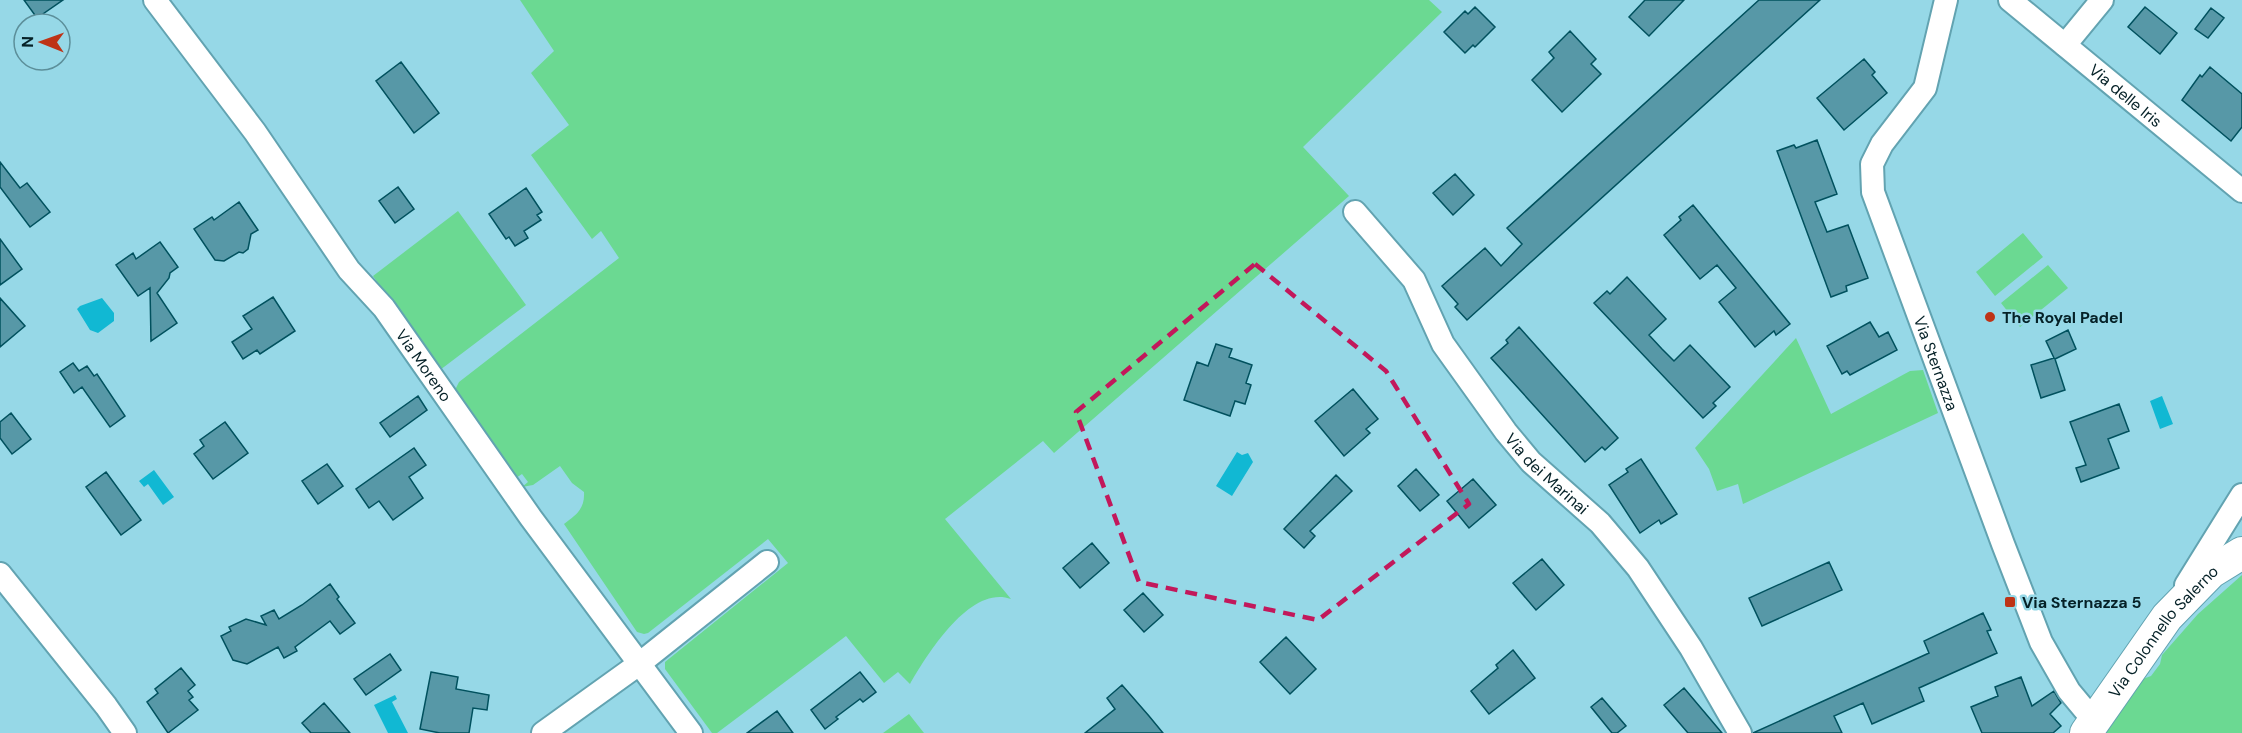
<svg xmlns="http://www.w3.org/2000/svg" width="2242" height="733" viewBox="0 0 2242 733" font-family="'DM Sans',sans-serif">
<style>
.green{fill:#6bd992}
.water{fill:#11b8d3}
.building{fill:#5798a7;stroke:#01515e;stroke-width:1.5}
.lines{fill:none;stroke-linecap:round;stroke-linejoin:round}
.minor-casing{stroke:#62a3b1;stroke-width:26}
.secondary-casing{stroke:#62a3b1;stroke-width:34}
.minor{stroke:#fff;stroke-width:22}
.secondary{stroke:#fff;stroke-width:32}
.marked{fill:none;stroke:#c2185b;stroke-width:4.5;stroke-dasharray:12 8;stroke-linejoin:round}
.poi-dot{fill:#be3316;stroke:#96d8e7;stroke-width:2}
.labels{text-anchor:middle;stroke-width:5;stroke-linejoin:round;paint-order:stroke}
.street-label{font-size:16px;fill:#052127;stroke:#96d8e7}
.poi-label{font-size:16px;font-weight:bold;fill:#052127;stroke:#96d8e7;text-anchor:start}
</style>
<rect width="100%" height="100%" fill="#96d8e7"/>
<path class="green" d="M520,0H1429L1442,12L1303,147L1349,196L1054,453L1043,441L945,519L1011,599C970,584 927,655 910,684L898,672L884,683L846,636L717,733H712L665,669V662L788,563L768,539L648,633L644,634L637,632L564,524C576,515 585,509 584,492L572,483L560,466L533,485L522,487L528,482L522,474L516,478L455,390L459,382L619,258L601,231L592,239L531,155L569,125L531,73L554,51Z
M458,211L526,305L440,370L437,368L373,276Z
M2023,233L2043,257L1995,296L1976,272Z
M2048,265L2068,288L2020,327L2001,303Z
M1796,338L1831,414L1910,371L1923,370L1938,413L1743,504L1738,484L1717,491L1709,469L1695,448Z
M2242,575V733H2102L2137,681L2151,676L2160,664L2162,655L2198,614Z
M909,714L924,733H883Z"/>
<path class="water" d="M102,298L114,313V321L98,333L90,330L77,309L80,306Z
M2162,396L2173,424L2160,429L2150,401Z
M1237,452L1242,455L1248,453L1253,462L1232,496L1216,486Z
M154,470L174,497L163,505L148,484L144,487L139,481Z
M395,695L397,699L392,702L408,733H388L374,705Z"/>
<path class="building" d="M24,0H63L37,18Z
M1645,0H1684L1649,36L1629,17Z
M1759,0H1820L1467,320L1455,307L1458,304L1442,286L1485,248L1501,266L1522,244L1507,228Z
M1475,7L1495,27L1475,47L1473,45L1465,53L1444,32L1465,11L1468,14Z
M2145,7L2177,33L2160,54L2128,27Z
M2211,8L2224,18L2208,38L2195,29Z
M1570,31L1596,59L1591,64L1601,74L1562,112L1532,80L1554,58L1549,52Z
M1864,59L1875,72L1872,75L1887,93L1844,130L1817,98Z
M401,62L439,113L414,133L376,81Z
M2210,67L2242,94V127L2231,141L2182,100L2200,75L2202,77Z
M1817,140L1837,194L1815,202L1827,232L1848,225L1868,278L1846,286L1847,291L1831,297L1777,151L1794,145L1796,148Z
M0,162L20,188L27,183L50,212L30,227L0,187Z
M1455,174L1474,195L1453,215L1433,193Z
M398,187L414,209L395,223L379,201Z
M526,188L542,212L537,215L541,220L524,231L528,238L515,246L509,237L506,239L489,214Z
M239,202L258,230L251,234L248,249L243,253L239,252L224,261L215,260L194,229L212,217L214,220Z
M1693,205L1790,324L1776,335L1774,331L1755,347L1719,302L1736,288L1717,265L1700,279L1664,235L1681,220L1679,217Z
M0,239L22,269L0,285Z
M160,242L178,267L170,273L169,278L157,293L177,323L151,341L150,288L138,296L116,265L133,253L136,259Z
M1627,277L1666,319L1649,335L1662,349L1674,361L1690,345L1730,387L1713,403L1716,406L1703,418L1594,303L1607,291L1610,294Z
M273,297L295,331L260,354L257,350L243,359L232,342L252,329L243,316Z
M0,298L25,326L0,347Z
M1870,322L1879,337L1888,332L1897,350L1850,375L1847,371L1842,374L1827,346Z
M1519,327L1618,438L1605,450L1602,447L1585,462L1491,358L1508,343L1506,340Z
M2068,330L2076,349L2055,359L2065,390L2041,398L2031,365L2054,358L2046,341Z
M1216,344L1232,349L1229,357L1252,365L1246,383L1251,385L1245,404L1235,401L1230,416L1184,400L1197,362L1208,366Z
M73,363L79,371L87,366L94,376L97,374L125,416L110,427L82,387L74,393L60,372Z
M1353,389L1378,419L1366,429L1370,433L1344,456L1315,421Z
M418,396L427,410L390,437L380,423Z
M2119,404L2129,431L2108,439L2119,468L2081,482L2076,468L2086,465L2070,422Z
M11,413L31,439L12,454L0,438V422Z
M225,422L248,453L213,479L194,454L204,446L200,440Z
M414,448L426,465L409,477L423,498L393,520L379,501L369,508L356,489Z
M1641,459L1677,514L1661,524L1659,520L1640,533L1609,485L1628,472L1626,469Z
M327,464L343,486L318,504L302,481Z
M1416,469L1439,495L1420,511L1398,486Z
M106,472L141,520L121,535L86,487Z
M1336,475L1352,491L1310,531L1315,536L1304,548L1284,529Z
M1473,479L1496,505L1469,528L1447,501Z
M1092,543L1109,563L1080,588L1063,568Z
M1542,559L1564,585L1536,610L1513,583Z
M1829,562L1842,590L1762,626L1749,598Z
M330,584L339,597L337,599L355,623L340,634L330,621L295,647L297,651L284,658L278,647L247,664L233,660L221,636L231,631L229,627L246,619L266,625L261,616L274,610L279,619L302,605Z
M1143,593L1163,615L1144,632L1124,610Z
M1983,613L1991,630L1987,631L1997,653L1919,688L1924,701L1872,724L1863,703L1834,716L1842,733H1753L1929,653L1924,641Z
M1286,637L1316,669L1290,694L1260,662Z
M1513,650L1535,678L1489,714L1471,691L1498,668L1496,665Z
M390,654L401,670L366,695L354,679Z
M181,668L195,685L188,691L193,697L189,700L198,710L168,733L147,702L158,693L155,689Z
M431,672L458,677L456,689L489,695L487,710L473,708L469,733H440L420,729Z
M860,672L876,692L863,702L860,699L836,717L838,719L825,729L811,710Z
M2021,677L2032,706L2054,691L2061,703L2050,714L2061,726L2053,733H1982L1971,707L1998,696L1995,687Z
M1122,685L1149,716L1163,733H1085L1115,709L1107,698Z
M1684,688L1722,733H1688L1664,705Z
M1602,698L1626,726L1617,733H1612L1591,707Z
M324,703L350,733H311L302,723Z
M777,711L793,733H747Z"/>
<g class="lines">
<g class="minor-casing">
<g id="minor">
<path id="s1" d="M155,0L255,132L349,270L384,308L531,518L691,733"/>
<path id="s2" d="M1946,0L1925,88L1882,144L1872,164L1873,192L2003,544L2041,642L2069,691L2094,721"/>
<path id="s3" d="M2010,0L2242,191"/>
<path d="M2065,45L2102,0"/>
<path id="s4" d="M1355,212L1414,280L1443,344L1506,432L1531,462L1600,523L1638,568L1691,648L1740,733"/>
<path d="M0,574L106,706L125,733"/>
<path d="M2186,585L2242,495"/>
<path d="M543,733L639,664L767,562"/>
</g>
</g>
<g class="secondary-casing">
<g id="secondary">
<path id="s5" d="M2086,733L2167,617L2211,572L2242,553"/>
</g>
</g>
<use href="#minor" class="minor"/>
<use href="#secondary" class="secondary"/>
</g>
<path class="marked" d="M1255,264L1386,371L1469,504L1318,620L1139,582L1076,412Z"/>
<g class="poi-dot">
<circle cx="1990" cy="317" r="6"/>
<rect x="2004" y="596" width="12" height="12" rx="3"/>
</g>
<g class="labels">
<g class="street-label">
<text dy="6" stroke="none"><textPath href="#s3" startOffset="150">Via delle Iris</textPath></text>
<text dy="6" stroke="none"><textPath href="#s2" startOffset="394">Via Sternazza</textPath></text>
<text dy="6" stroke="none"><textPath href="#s1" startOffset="454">Via Moreno</textPath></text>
<text dy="6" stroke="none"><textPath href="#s4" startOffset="327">Via dei Marinai</textPath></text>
<text dy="6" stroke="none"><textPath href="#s5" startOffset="128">Via Colonnello Salerno</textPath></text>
</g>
<g class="poi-label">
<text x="2002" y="323">The Royal Padel</text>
<text x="2022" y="608">Via Sternazza 5</text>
</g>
</g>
<g transform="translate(42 42) rotate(271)"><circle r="28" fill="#96d8e7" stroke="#5c8f9a" stroke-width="1.5"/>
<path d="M0-4.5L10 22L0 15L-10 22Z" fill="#be3316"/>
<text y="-9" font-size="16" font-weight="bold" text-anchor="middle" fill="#052127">N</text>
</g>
</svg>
